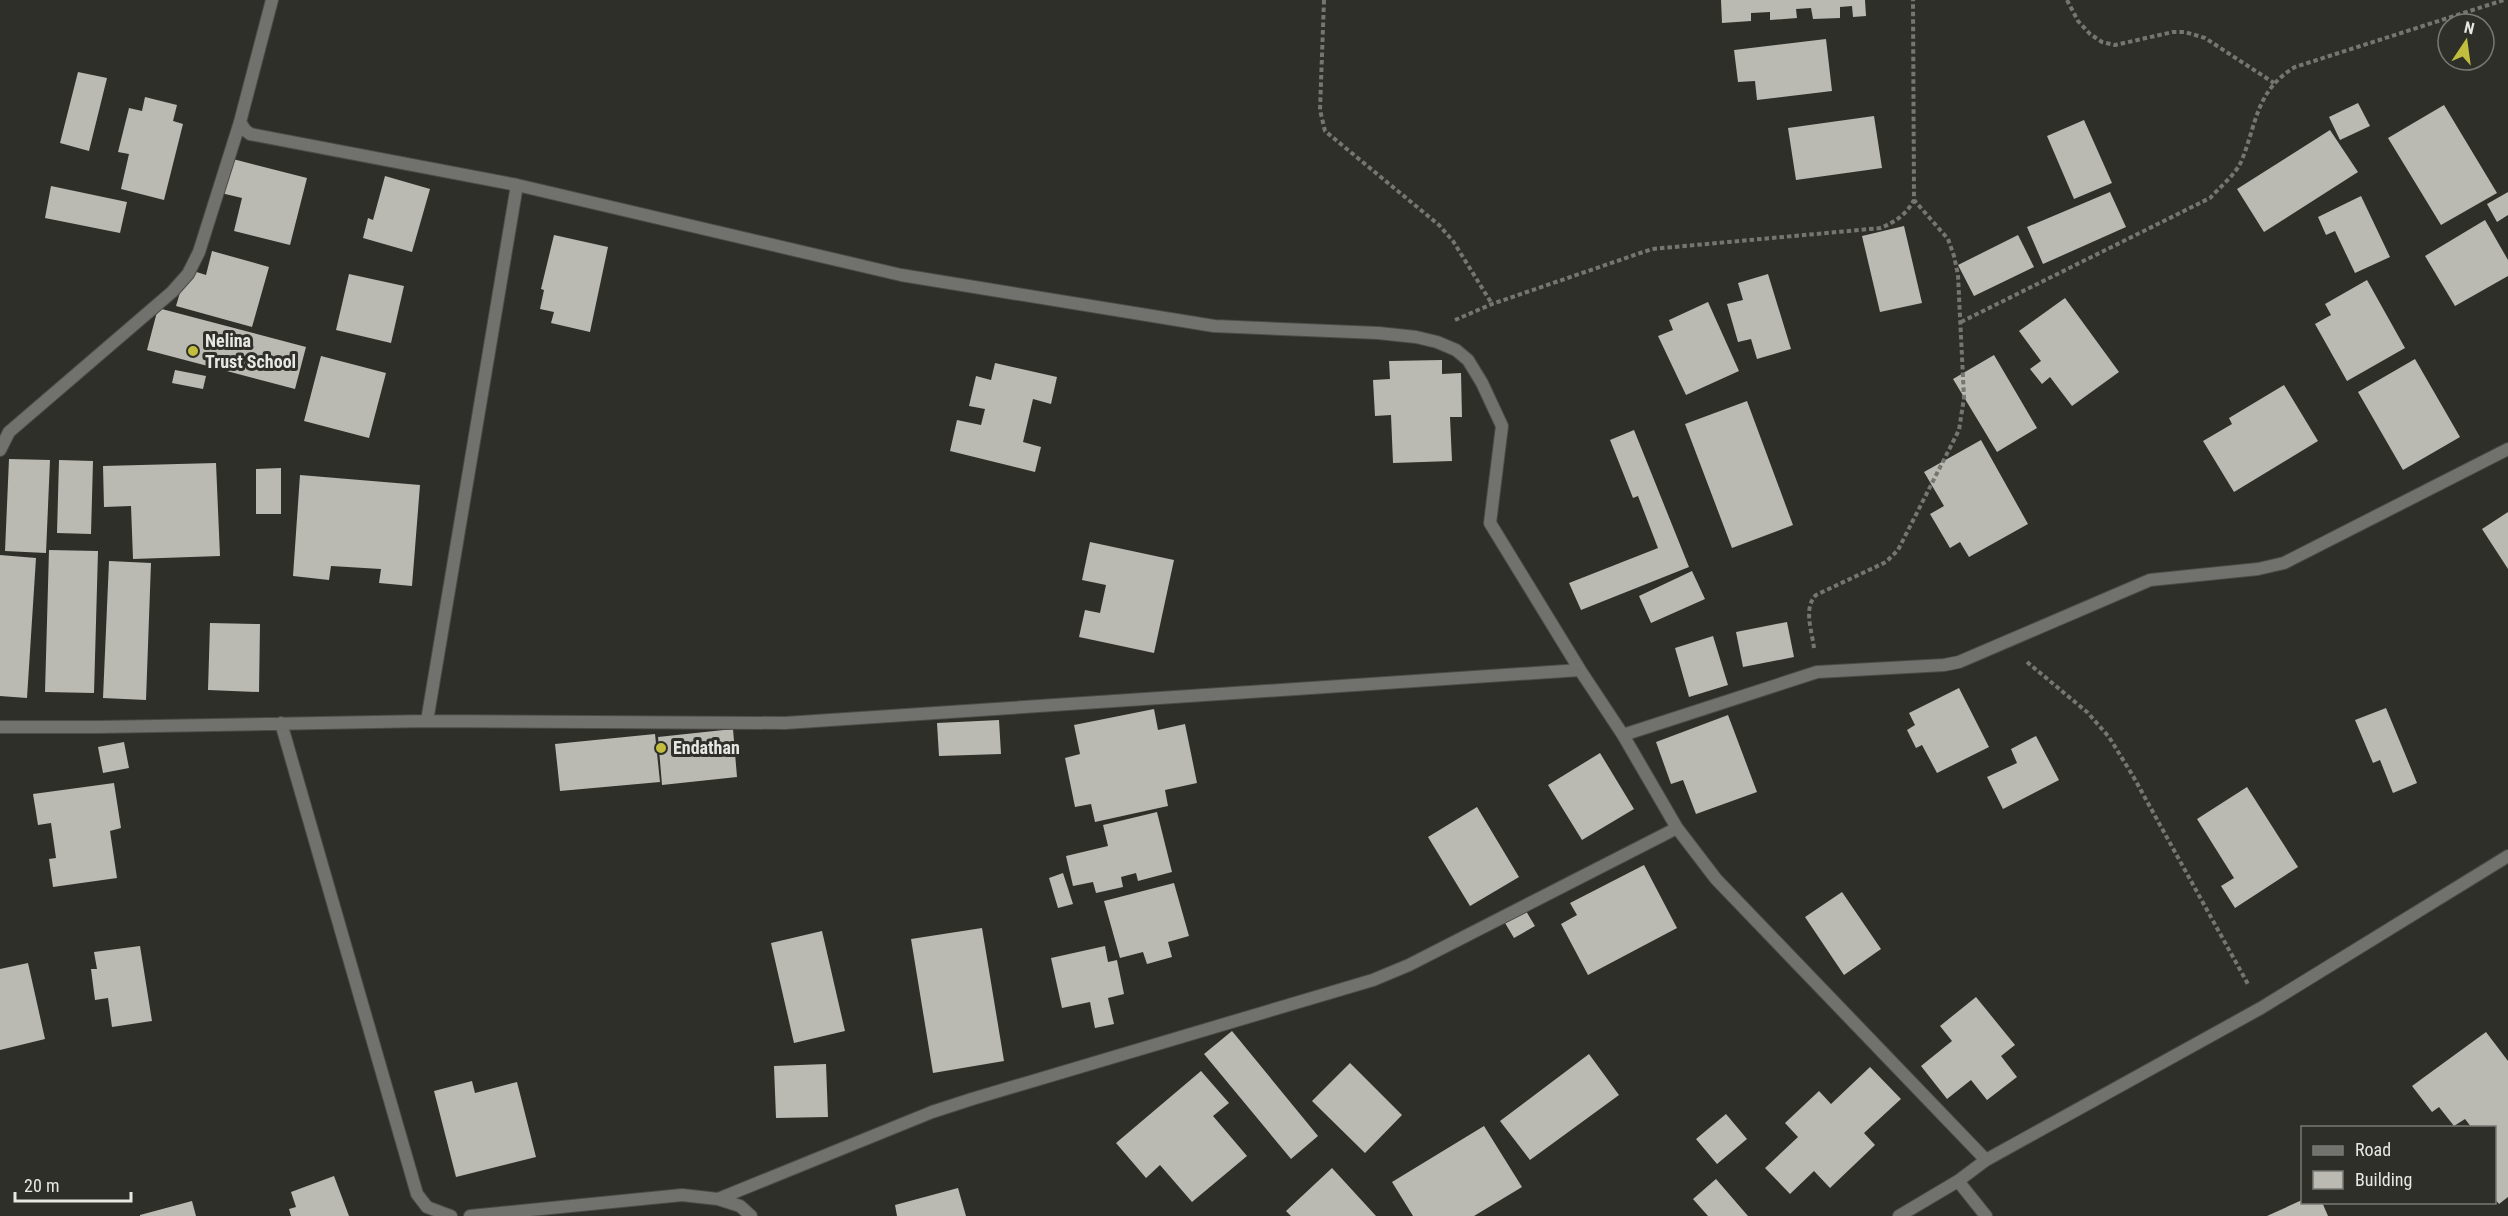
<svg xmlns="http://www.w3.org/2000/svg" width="2508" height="1216" viewBox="0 0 2508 1216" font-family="'Roboto Condensed',sans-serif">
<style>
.building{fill:#babab3}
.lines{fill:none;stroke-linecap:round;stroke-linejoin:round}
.lane-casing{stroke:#4c4c47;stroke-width:14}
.street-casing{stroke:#4c4c47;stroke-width:14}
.path{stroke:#767671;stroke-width:4;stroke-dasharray:4.5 3;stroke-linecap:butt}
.lane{stroke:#71716e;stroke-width:12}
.street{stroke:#71716e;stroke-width:12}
.poi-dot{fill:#c2bd3f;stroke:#2f2f29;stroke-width:2}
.labels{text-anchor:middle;stroke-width:6;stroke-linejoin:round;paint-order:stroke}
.poi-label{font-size:18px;font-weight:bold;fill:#e7e7e4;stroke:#2f2f29;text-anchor:start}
</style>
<rect width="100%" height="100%" fill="#2f2f29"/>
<path class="building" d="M1721,0H1865L1866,16L1853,17L1852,6L1840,7V18L1813,19L1811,8L1796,9L1797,18L1770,20V12L1751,13V21L1722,23Z
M1826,39L1832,91L1757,100L1755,81L1738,82L1734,50Z
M78,72L107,78L89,151L60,143Z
M145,97L177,105L173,121L183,124L164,200L121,189L129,154L118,152L129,108L142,111Z
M2358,103L2370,126L2340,140L2329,117Z
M2444,105L2497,193L2441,225L2388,138Z
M1874,116L1882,168L1796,180L1788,128Z
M2084,120L2112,183L2074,199L2047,136Z
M2330,130L2358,172L2264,232L2237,189Z
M229,158L307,178L290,245L234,231L242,198L221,193Z
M385,176L430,189L412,252L363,238L368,218L373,220Z
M51,186L127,202L120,233L45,218Z
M2110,192L2126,227L2043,264L2027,227Z
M2508,192V215L2497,222L2487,204Z
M2361,196L2390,257L2355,273L2335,231L2326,235L2318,217Z
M2485,220L2508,260V276L2455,306L2425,256Z
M1904,226L1922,303L1880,312L1862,236Z
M554,235L608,247L590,332L551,323L554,312L540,309L544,290L541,289Z
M2018,235L2034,267L1974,296L1958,265Z
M212,251L269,267L252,327L176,306L187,269L206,275Z
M349,274L404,286L391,343L336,330Z
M1768,274L1791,349L1757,359L1751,339L1738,342L1727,304L1743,300L1738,283Z
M2367,280L2405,348L2347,381L2315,324L2331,315L2325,304Z
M2065,298L2119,372L2072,406L2050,377L2042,384L2030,369L2041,361L2019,331Z
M1708,302L1739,371L1686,395L1658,336L1673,330L1669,320Z
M158,308L306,347L295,389L147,350Z
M1994,355L2037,428L1997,452L1953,379Z
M321,356L386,373L369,438L304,421Z
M2415,359L2460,437L2403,470L2358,392Z
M1442,360V374L1461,373L1462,417H1450L1452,461L1393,463L1391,415L1375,416L1373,380L1390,379L1389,361Z
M995,363L1057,377L1051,404L1033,399L1023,442L1041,447L1035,472L950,451L957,420L981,425L985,409L969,406L976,376L991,380Z
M175,370L206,376L203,389L172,383Z
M2284,385L2318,441L2234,492L2203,441L2232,424L2229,418Z
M1747,401L1793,525L1732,548L1685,424Z
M1634,430L1689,567L1581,610L1569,583L1658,548L1638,496L1633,498L1610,440Z
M1981,440L2028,524L1969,557L1960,542L1950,548L1930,514L1944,506L1924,472Z
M9,459L50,460L46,553L5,551Z
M59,460L93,461L91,534L57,533Z
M216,463L220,556L133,559L131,506L104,507L103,466Z
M281,468V514H256V469Z
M300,475L420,485L412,586L379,583L381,569L331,566L329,580L293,576Z
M2508,512V569L2482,529Z
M1090,542L1174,560L1154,653L1079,637L1085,610L1100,613L1106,585L1082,580Z
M49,550L98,551L94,693L45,692Z
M0,555L36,558L27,698L0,696Z
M109,561L151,563L146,700L103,698Z
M1692,571L1705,599L1651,623L1639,596Z
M1787,622L1794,657L1743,667L1736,632Z
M210,623L260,624L259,692L208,690Z
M1713,636L1728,685L1689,697L1675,648Z
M1959,688L1989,747L1937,773L1922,745L1916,748L1907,730L1915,725L1909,713Z
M2386,708L2417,783L2393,793L2380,760L2373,763L2355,720Z
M1154,709L1158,730L1185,724L1197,783L1165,790L1168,806L1095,822L1091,804L1075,807L1065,758L1080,754L1074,725Z
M1728,715L1757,792L1696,814L1683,780L1671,784L1656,742Z
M999,720L1001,754L939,756L937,723Z
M733,729L737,777L662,785L658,737Z
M655,734L660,782L560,791L555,744Z
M2036,736L2059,780L2003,809L1987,777L2017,763L2011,749Z
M124,742L129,768L103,773L98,747Z
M1600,753L1634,809L1582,840L1548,785Z
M114,783L121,828L110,831L117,878L53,887L49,859L56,858L51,823L38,825L33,794Z
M2247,787L2298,867L2235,908L2221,886L2234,878L2197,819Z
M1477,807L1519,877L1470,906L1428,837Z
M1157,812L1172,872L1138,881L1136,873L1121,877L1123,887L1096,893L1093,882L1073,886L1066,856L1108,846L1103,825Z
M1644,865L1677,928L1588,975L1561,924L1577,915L1570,903Z
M1063,873L1073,904L1058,908L1049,878Z
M1174,883L1189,936L1168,942L1172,957L1147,964L1143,952L1120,958L1104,901Z
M1842,892L1881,949L1844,975L1805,917Z
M1526,911L1535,926L1514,938L1505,923Z
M982,928L1004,1061L933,1073L911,939Z
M822,931L845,1031L794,1043L771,943Z
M140,946L152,1021L112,1027L108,998L95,1000L91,969H97L94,952Z
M1105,946L1108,962L1117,960L1124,994L1108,998L1114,1024L1095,1028L1090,1002L1062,1008L1051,958Z
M28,963L45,1039L0,1050V969Z
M1976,997L2015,1045L2001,1056L2017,1077L1987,1100L1971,1080L1947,1099L1921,1066L1952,1041L1940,1026Z
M1232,1031L1318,1136L1291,1159L1204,1054Z
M2486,1032L2508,1061V1197L2499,1204L2494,1198V1128H2472L2465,1119L2454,1126L2439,1107L2432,1112L2412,1086Z
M1589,1054L1619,1095L1530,1160L1500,1121Z
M1350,1063L1402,1115L1365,1153L1312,1101Z
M826,1064L828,1117L776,1118L774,1066Z
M1870,1067L1901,1099L1864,1133L1875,1145L1830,1188L1814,1171L1790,1194L1765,1168L1798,1137L1785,1123L1819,1091L1831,1104Z
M1201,1071L1229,1103L1213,1116L1247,1156L1192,1202L1160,1165L1146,1178L1116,1143Z
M472,1081L475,1093L517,1082L536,1157L456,1177L434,1091Z
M1726,1114L1747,1139L1717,1164L1696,1139Z
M1484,1126L1522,1187L1474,1216H1413L1392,1182Z
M1332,1168L1376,1216H1291L1286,1211Z
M334,1176L349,1216H291L289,1209L296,1207L291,1192Z
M1716,1179L1748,1216H1708L1693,1199Z
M958,1188L966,1216H897L895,1205Z
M2302,1200V1202H2322L2328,1216H2267Z
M192,1201L196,1216H140V1215Z"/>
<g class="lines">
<g class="lane-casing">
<path id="lane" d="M0,450L9,432L172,292L188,274L199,252L240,122"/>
</g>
<g class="street-casing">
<path id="street" d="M272,0L240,122L245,130L250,134L517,185L901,275L1214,326L1378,333L1416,337L1437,342L1456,350L1468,360L1482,383L1502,426L1490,523L1580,670L1623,735L1677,828L1716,879L1986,1160
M427,721L517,185
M281,723L417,1194L427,1207L451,1216
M0,727H99L427,721L785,723L1580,670
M1623,735L1817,672L1944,665L1959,662L2150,580L2258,569L2284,563L2508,449
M1958,1181L1986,1216
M718,1199L932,1112L972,1099L1373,980L1409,965L1677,828
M470,1216L682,1195L718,1199L740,1206L751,1216
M1899,1216L1958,1181L1986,1160L2261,1008L2508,856"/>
</g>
<path class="path" d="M1324,0L1320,110L1325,131L1439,225L1453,241L1492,304
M2067,0L2078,21L2090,34L2102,42L2115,45L2173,32H2185L2205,38L2274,83
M1455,320L1492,304L1652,249L1881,228C1896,221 1906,215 1914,200L1913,0
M1961,322L2210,198C2220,187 2235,175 2241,162C2257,124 2255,91 2295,67L2504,0
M1814,648C1812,631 1803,608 1816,595L1886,562L1898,550L1959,430L1964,398L1958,275L1954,256L1948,239L1914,200
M2027,662L2087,712L2109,737L2133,776L2249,986"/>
<use href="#lane" class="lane"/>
<use href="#street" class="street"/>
</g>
<g class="poi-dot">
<circle cx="193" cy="351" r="6"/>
<circle cx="661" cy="748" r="6"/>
</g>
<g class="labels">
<g class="poi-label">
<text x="205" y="347">Nelina<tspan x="205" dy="21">Trust School</tspan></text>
<text x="673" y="754">Endathan</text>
</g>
</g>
<rect x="2301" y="1126" width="195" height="78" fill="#2f2f29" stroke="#797974" stroke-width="1.5"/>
<rect x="2313" y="1146" width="30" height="9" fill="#71716e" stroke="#797974" stroke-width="1.5"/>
<text x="2355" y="1156" font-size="18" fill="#e7e7e4">Road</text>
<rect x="2313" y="1171" width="30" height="18" fill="#babab3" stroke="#797974" stroke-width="1.5"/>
<text x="2355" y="1186" font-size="18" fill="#e7e7e4">Building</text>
<g transform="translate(2466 42) rotate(13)"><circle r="28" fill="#2f2f29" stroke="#797974" stroke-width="1.5"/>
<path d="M0-4.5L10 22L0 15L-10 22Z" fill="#c2bd3f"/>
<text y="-9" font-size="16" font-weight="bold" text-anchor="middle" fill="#e7e7e4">N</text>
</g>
<path d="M15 1192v9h116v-9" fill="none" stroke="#e7e7e4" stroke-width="3"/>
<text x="24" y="1192" font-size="18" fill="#e7e7e4" stroke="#2f2f29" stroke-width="4.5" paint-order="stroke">20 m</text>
</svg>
